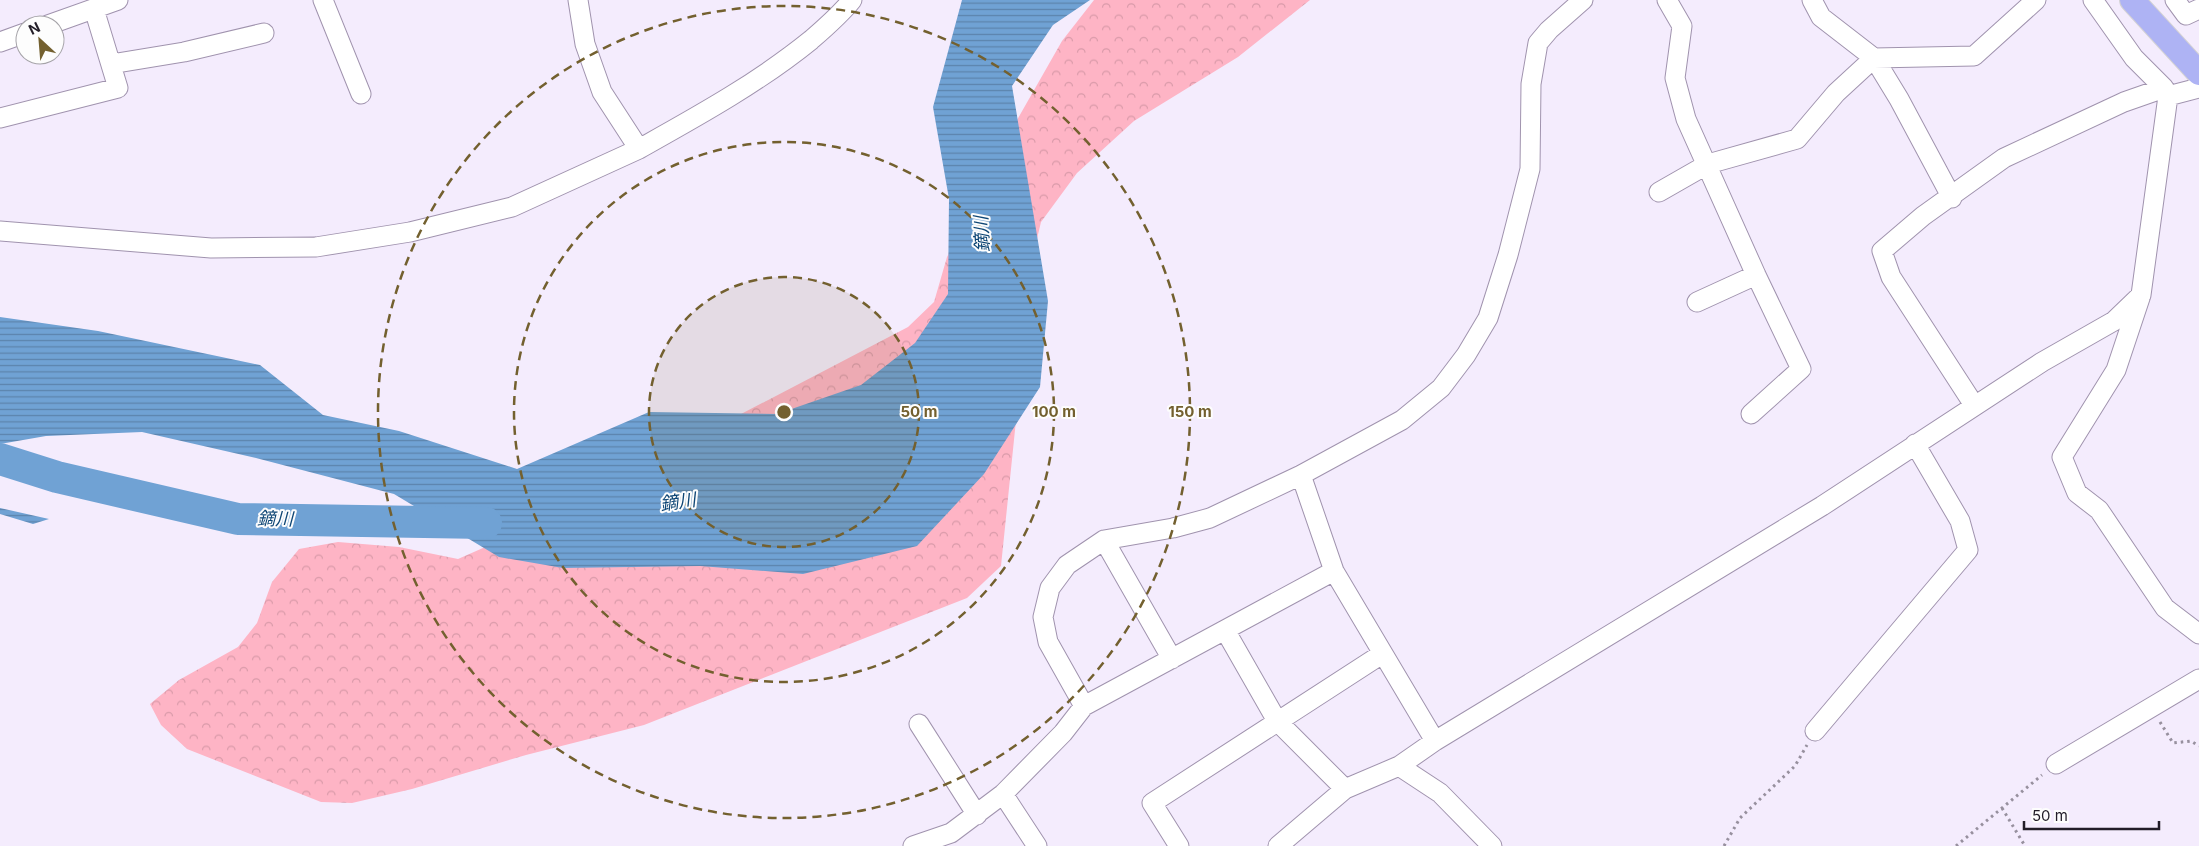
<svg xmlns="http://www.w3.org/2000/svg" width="2199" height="846" viewBox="0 0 2199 846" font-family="Inter,'Noto Sans JP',sans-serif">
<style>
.forest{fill:url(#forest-crowns)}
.water{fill:url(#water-rules)}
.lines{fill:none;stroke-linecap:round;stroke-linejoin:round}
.river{stroke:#70a2d4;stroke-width:32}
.minor-casing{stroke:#a093ae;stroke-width:21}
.major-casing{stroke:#d3d2d4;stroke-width:26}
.path{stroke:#97909e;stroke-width:3;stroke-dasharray:2.5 4;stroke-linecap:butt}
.minor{stroke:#fff;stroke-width:19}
.major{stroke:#aeb3f4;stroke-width:24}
.ring{fill:none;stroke:#73602f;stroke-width:2.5;stroke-dasharray:9 6}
.labels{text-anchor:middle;stroke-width:4;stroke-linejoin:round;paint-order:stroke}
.water-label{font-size:18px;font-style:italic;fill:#0e4675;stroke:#fdfdfd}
.centre{fill:#73602f;stroke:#fdfdfd;stroke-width:2.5}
.ring-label{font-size:15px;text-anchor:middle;font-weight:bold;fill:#73602f;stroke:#fdfdfd;stroke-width:4;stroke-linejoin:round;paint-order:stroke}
</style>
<defs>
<pattern id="forest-crowns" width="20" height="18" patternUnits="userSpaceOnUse" patternTransform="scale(1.25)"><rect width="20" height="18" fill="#feb4c5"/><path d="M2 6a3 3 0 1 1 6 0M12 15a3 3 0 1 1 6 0" fill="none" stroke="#d99aa9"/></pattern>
<pattern id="water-rules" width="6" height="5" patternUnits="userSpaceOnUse" patternTransform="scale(1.25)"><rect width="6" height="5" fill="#70a2d4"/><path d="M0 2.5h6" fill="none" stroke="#5c83ac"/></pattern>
</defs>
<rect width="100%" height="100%" fill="#f4ecfd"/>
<path class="forest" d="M1094,0H1310L1238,57L1134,121L1077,173L1041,222L1026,285L1021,372L1001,566L967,598L644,725L526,755L412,789L352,803L321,802L187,749L161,725L150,704L179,680L238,647L257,623L272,582L299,549L338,542L399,547L458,559L492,544L908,327L934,302L947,257L1017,120L1062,41Z"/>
<path class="water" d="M962,0H1090L1053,25L1012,86L1048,301L1040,387L984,474L917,546L803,574L700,566L563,568L499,557L394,494L256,458L142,432L46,436L0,444V317L98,331L260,365L323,415L399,431L517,469L649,412L777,414L861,385L915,343L948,294L949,199L933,107Z
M0,508L49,519L33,524L0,514Z"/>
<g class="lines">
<path class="river" d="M0,459L57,477L238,519L486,523"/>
<g class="minor-casing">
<path id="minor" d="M323,0L361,94
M578,0L585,44L602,92L639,149C698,116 758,83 811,40C826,27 840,15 852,0
M1667,0L1682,26L1675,78L1686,119L1756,275L1801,369L1751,414
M1812,0L1821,17L1874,58L1899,99L1952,198
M2093,0L2134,58L2164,88
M2175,0L2186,15L2199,9
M48,25L118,0
M0,42L25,33
M111,64L184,52L264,33
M2199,88L2168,96L2141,295L2116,370L2062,457L2077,493L2099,510L2165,608L2199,634
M0,118L118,88L94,9
M1659,192L1708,164L1797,139L1836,93L1874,58L1974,56L2036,0
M0,231L211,248L316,247L410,232L512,207L639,149
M1697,302L1756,275
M1974,405L1891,277L1882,251L1923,216L2004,158L2124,102L2164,88L2168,96
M1301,475L1334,571L1435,741
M1104,540L1172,659
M1225,630L1277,721L1345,789
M1084,706L1334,571
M919,724L977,815
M1815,731L1968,550L1960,521L1915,444
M2056,764L2199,679
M1399,766L1440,793L1492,846
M1003,794L1037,846
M913,846L951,833L1003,794L1063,733L1084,706L1048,642L1043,617L1050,588L1067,565L1104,540L1173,528L1210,518L1301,475L1402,420L1441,388L1466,355L1488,318L1508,255L1530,169L1531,84L1538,43L1549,30L1583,0
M1179,846L1152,803L1382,654
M1278,846L1345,789L1399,766L1435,741L1822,506L2042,362L2114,321L2141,295"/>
</g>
<g class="major-casing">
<path id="major" d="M2132,0L2199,73"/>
</g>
<path class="path" d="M2160,722L2173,743L2191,741L2199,746
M2002,808L2025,846
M1724,846L1740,818L1795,766L1807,745
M1956,846L2042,775"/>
<use href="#minor" class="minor"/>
<use href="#major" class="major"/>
</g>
<circle cx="784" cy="412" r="135" fill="#73602f" fill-opacity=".12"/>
<g class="ring">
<circle cx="784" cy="412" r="135"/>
<circle cx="784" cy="412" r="270"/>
<circle cx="784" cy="412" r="406"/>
</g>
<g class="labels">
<g class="water-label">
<text transform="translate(982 234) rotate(-93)" y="6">鏑川</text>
<text transform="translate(678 502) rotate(-8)" y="6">鏑川</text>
<text transform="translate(275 519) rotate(1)" y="6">鏑川</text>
</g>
</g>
<circle cx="784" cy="412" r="8" class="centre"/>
<g class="ring-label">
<text x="919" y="417">50 m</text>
<text x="1054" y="417">100 m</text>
<text x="1190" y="417">150 m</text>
</g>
<g transform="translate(40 40) rotate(334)"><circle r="24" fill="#fdfdfd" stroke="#a5a3a8"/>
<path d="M0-4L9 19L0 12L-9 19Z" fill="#73602f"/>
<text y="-8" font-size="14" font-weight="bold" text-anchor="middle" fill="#221d28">N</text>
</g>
<path d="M2024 821v8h135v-8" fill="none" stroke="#221d28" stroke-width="2.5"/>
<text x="2032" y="821" font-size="15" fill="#221d28" stroke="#fdfdfd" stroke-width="4" paint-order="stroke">50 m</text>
</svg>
